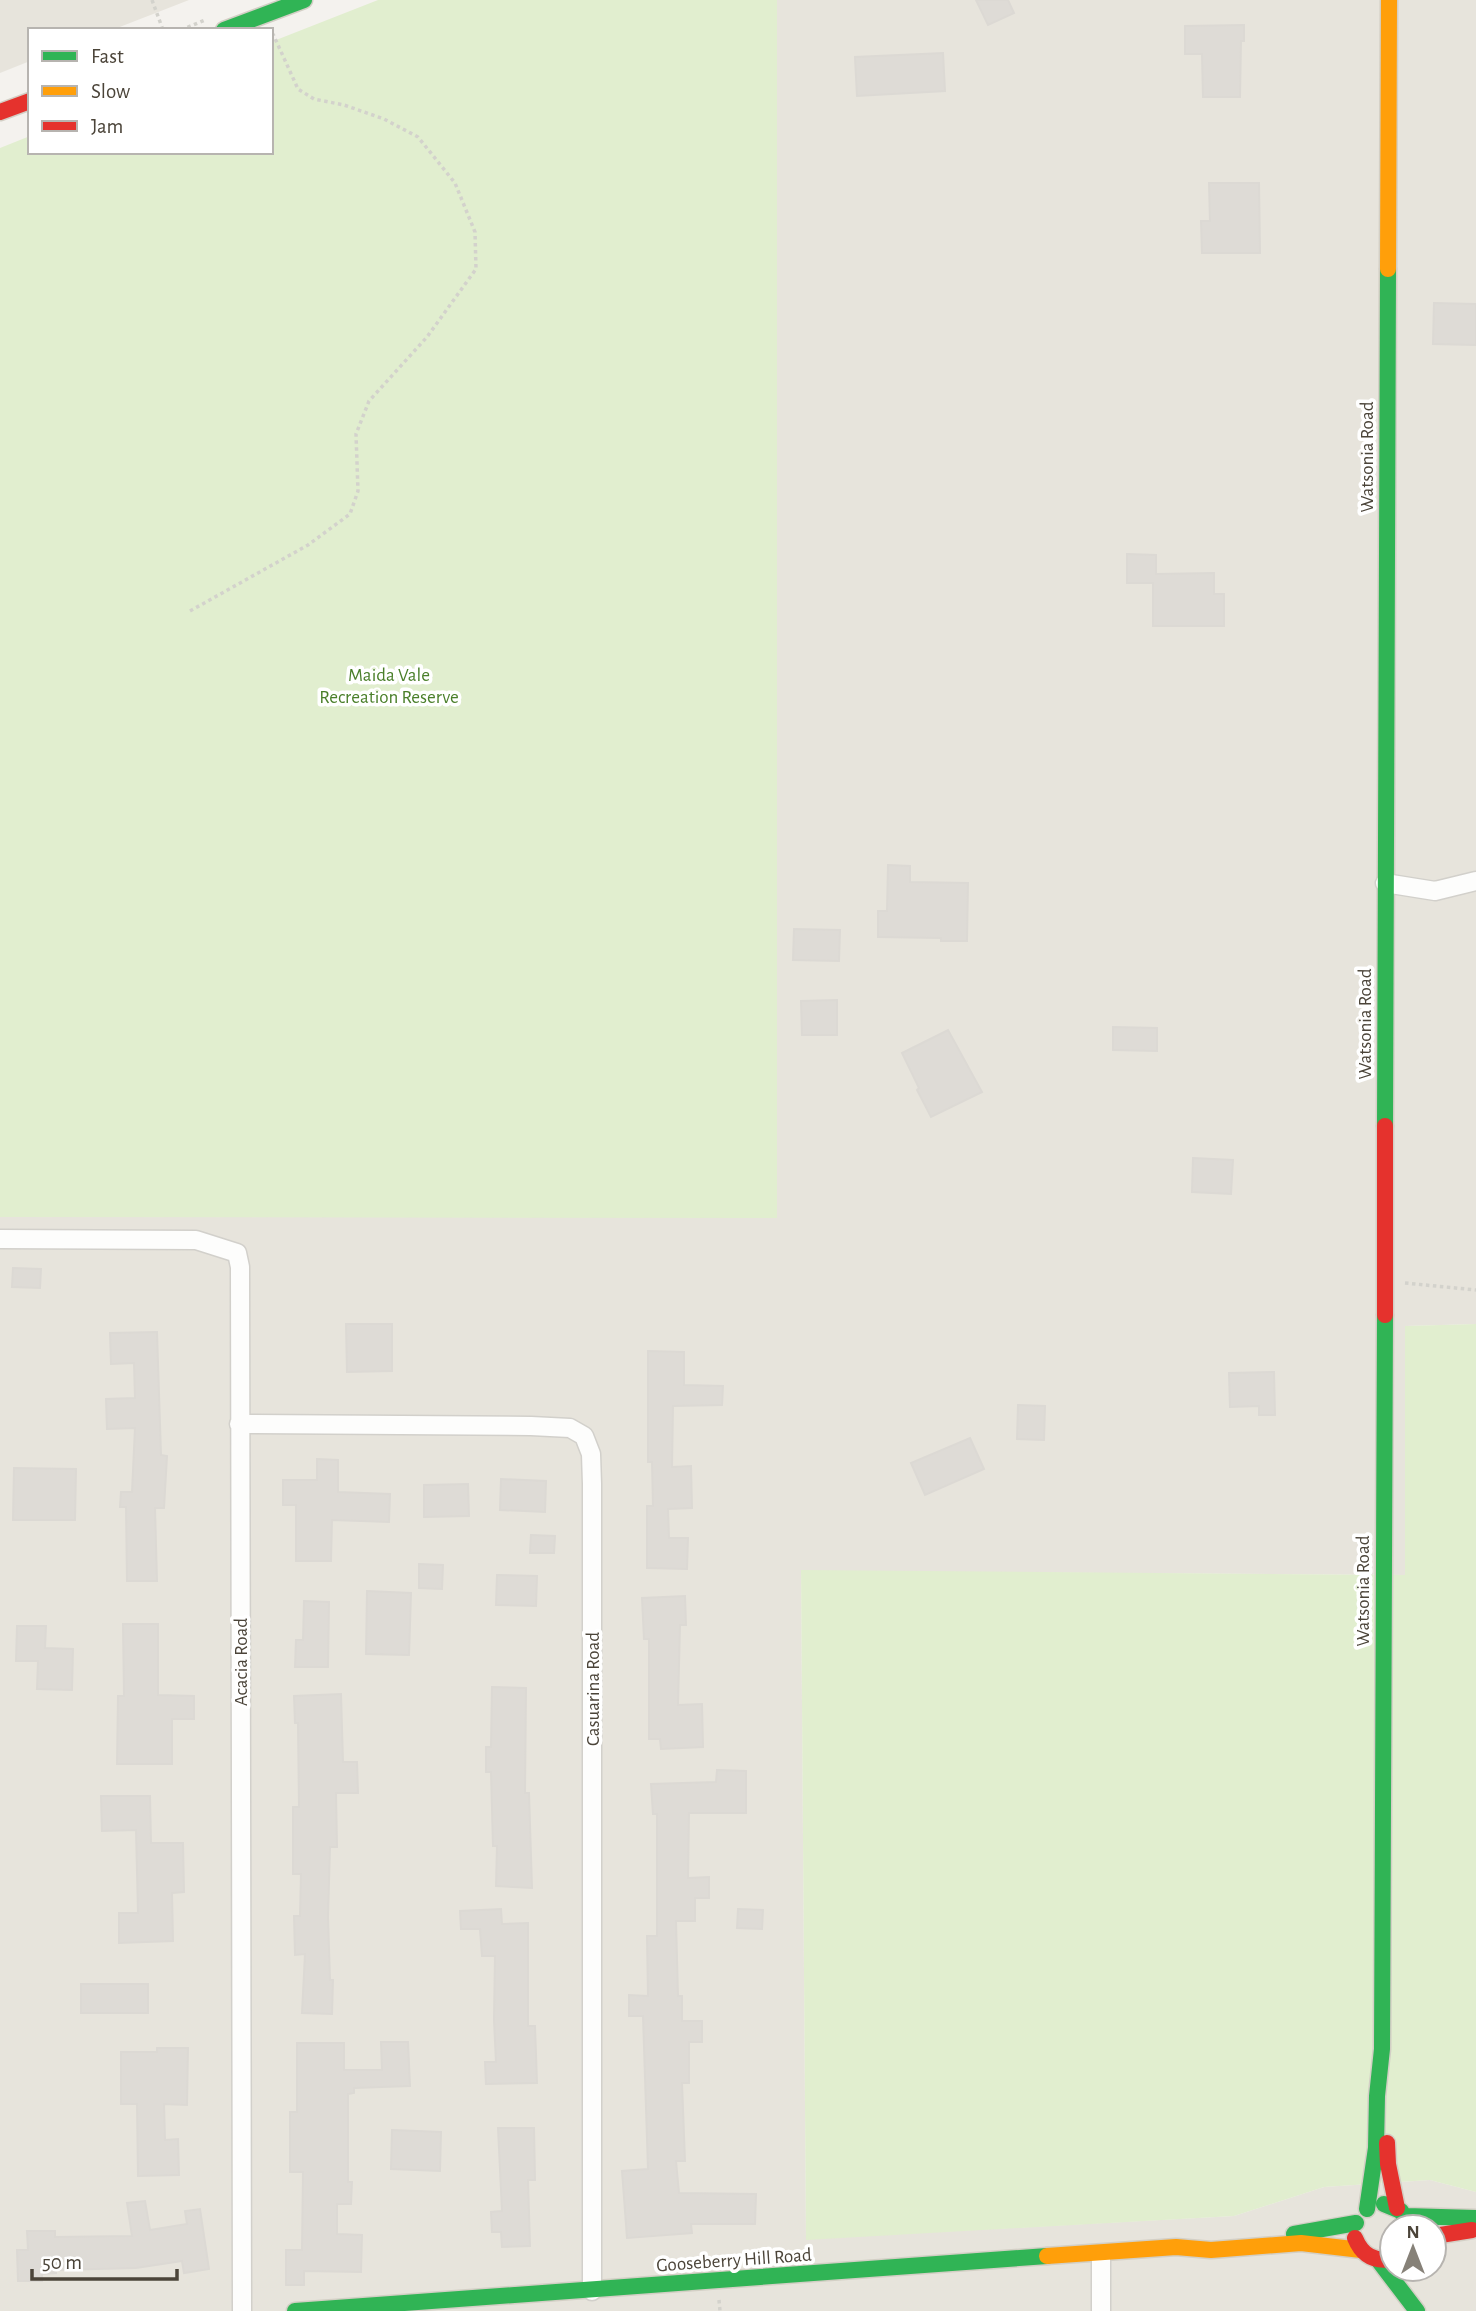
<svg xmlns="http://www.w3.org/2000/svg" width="1476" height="2311" viewBox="0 0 1476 2311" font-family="'Alegreya Sans',sans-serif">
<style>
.residential{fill:#e7e4dc;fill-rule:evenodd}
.green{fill:#e1eecf}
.building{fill:#dedbd6;stroke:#dcd9d4;stroke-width:2}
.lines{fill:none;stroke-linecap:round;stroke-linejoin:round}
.street-casing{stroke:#d2d0cb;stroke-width:21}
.fast-casing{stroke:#d3cfc5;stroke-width:19}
.slow-casing{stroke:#d3cfc5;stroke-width:19}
.jam-casing{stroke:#d3cfc5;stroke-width:19}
.path{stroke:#d3d2cc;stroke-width:3.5;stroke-dasharray:3.5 3.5;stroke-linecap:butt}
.street{stroke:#fdfdfc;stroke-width:18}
.fast{stroke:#30b455;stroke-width:16}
.slow{stroke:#ff9f0a;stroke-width:16}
.jam{stroke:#e5322d;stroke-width:16}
.labels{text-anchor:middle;stroke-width:7;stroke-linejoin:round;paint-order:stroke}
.street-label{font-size:19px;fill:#4b4439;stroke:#fff}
.park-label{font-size:19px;fill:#4a7f2a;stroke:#fff}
</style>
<rect width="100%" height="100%" fill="#f4f2ee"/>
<path class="residential" d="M0,0H189L112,30H30V61L0,73Z
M777,0H1476V1324L1405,1326V1575L801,1571L806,2239L1234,2216L1324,2187L1430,2180L1476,2192V2311H0V1217H777ZM1392,2227H1434V2269H1392Z"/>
<path class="green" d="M378,0H777V1218L0,1217V148L30,136V152H271V42Z
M1476,1324V2192L1430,2180L1324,2187L1234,2216L806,2240L801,1570L1405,1575V1326Z"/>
<path class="building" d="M976,0H1008L1014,13L988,25Z
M1244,25V41H1241L1240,97H1203L1202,54H1185V26Z
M943,53L945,91L857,96L855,57Z
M1209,183H1259L1260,253H1202L1201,221H1210Z
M1434,303L1476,304V345L1433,344Z
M1127,554L1156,555V574L1214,573V594H1224V626H1153V583H1127Z
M888,865L910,866V882L968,883L967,941H941V938L878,937V911H887Z
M794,929L840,930L839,961L793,960Z
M837,1000V1035H802L801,1001Z
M1113,1027L1157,1028V1051L1113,1050Z
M948,1030L982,1092L931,1117L917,1090L919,1088L902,1053Z
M1193,1158L1233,1160L1231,1194L1192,1192Z
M13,1268L41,1269L40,1288L12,1287Z
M346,1324H392V1371L347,1372Z
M157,1332L161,1455L167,1456L164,1508H155L157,1581H127L126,1507H120L121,1492H132L135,1428L107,1429L106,1399L135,1398L134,1363L111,1364L110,1333Z
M648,1351L684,1352V1385L723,1386L722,1405L673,1406L672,1467L691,1466L692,1508L668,1509L669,1538H688L687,1569L647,1568V1506H653L652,1462H648Z
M1274,1372L1275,1415H1259V1406L1230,1407L1229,1373Z
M1018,1405L1045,1406L1044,1440L1017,1439Z
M970,1438L984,1469L925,1495L911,1463Z
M317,1459L338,1460V1492L390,1494L389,1522L332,1520L331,1561H296V1505H283V1480H317Z
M14,1468L76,1469L75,1520H13Z
M501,1479L546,1481L545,1512L500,1510Z
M468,1484L469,1516L424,1517V1485Z
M531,1535L555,1536L554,1553H530Z
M419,1564L443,1565L442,1589L419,1588Z
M497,1575L537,1576L536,1606L496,1605Z
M367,1591L411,1593L409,1655L366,1654Z
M685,1596L686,1625H680L678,1705L702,1704L703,1747L661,1749L660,1739H649V1639H644L642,1598Z
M304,1601L329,1602L328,1667H295L296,1640H303Z
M123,1624H158V1695L194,1696V1719H172V1764H117L118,1696H124Z
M17,1626H46L45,1648L73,1649L72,1690L37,1689L38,1661H16Z
M492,1687L526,1688L525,1793H529L532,1888L496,1886L497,1846H493L491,1772H486V1747H491Z
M341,1694L343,1762H357L358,1793H336L337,1847H330L328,1917L330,1980H333L332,2014L302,2013L305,1954L295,1955L294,1916H300L301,1874H293V1807H299L298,1723H295L294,1696Z
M717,1770L746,1771V1813H689L688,1878L709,1877V1898H695V1921H676L678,1996H682V2021H702V2042H689V2083H682L685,2161H676L679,2193L756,2194L755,2224H691L692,2233L627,2238L622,2171L648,2169L643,2016H629V1995L648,1996L647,1936H657V1814H653L651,1784L716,1782Z
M101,1796H150L151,1843H183L184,1892L172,1893L173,1941L119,1943V1913H138L136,1830L102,1831Z
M501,1909L502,1924L528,1923V2026H535L537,2083L486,2084L485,2062H496L494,2020L495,1956H482L480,1929H461L460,1911Z
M738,1909L763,1910L762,1929L737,1928Z
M81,1984H148V2013H81Z
M381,2042H408L410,2086L354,2088V2093L348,2094V2182H352L351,2204H337V2234L362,2235L361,2272L304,2271V2285H286V2250H302L303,2172H290V2112H297V2043H344V2070H382Z
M157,2048H188L187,2105L164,2104L165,2140L178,2139L179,2175L138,2176L137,2104H121V2052H157Z
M498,2128H534L535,2180H528L530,2246L502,2247L501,2232H492L491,2212L502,2211Z
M392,2130L441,2132L440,2171L391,2169Z
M145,2201L150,2230L187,2224L185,2211L200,2209L209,2269L184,2273L182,2261L136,2268L56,2270V2273L42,2274V2281H18L17,2250H28L27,2231H55V2237L132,2236L127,2203Z"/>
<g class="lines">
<g class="street-casing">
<path id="street" d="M1385,883L1435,891L1476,881
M0,1239L196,1240L237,1253L240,1267L242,2311
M239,1424L531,1426L570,1428L584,1436L591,1454L592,1484V2291
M1101,2254V2311"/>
</g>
<g class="fast-casing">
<path id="fast" d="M224,30L304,0
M1385,1126L1388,269
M1384,2204L1401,2211L1410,2227
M1367,2209L1376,2148L1377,2096L1382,2049L1385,1315
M1406,2216L1476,2218
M1294,2234L1356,2223
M1378,2260L1417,2311
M295,2311L1047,2256"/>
</g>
<g class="slow-casing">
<path id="slow" d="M1388,269L1389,0
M1047,2256L1176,2247L1211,2250L1301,2243L1361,2250"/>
</g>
<g class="jam-casing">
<path id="jam" d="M0,112L30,101
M1385,1315V1126
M1387,2143L1388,2164L1397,2208
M1434,2236L1472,2230
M1355,2238C1362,2255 1374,2262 1392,2259"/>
</g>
<path class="path" d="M152,0L163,30
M181,30L205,20
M190,611L308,545L350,514L358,491L356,434L369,401L427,337L476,269L475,232L455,183L418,137L384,119L344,105L314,99L298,89L273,34
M1405,1283L1476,1290
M719,2300L720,2311"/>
<use href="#street" class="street"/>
<use href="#fast" class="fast"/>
<use href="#slow" class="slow"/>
<use href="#jam" class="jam"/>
</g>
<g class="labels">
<g class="street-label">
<text transform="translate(1366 457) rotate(-90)" y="7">Watsonia Road</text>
<text transform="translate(1364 1024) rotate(-90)" y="7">Watsonia Road</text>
<text transform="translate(1362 1591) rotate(-90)" y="7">Watsonia Road</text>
<text transform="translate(240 1662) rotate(-90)" y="7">Acacia Road</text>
<text transform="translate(592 1689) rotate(-90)" y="7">Casuarina Road</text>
<text transform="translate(734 2259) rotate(-4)" y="7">Gooseberry Hill Road</text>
</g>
<g class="park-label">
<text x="389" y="681">Maida Vale<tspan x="389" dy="22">Recreation Reserve</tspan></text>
</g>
</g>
<rect x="28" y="28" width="245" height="126" fill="#ffffff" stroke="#b7b4b0" stroke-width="2"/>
<rect x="42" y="51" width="35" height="10" fill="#30b455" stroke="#b7b4b0" stroke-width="2"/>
<text x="91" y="63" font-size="21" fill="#4b4439">Fast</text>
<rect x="42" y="86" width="35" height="10" fill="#ff9f0a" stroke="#b7b4b0" stroke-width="2"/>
<text x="91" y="98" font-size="21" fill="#4b4439">Slow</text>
<rect x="42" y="121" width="35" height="10" fill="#e5322d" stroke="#b7b4b0" stroke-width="2"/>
<text x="91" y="133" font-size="21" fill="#4b4439">Jam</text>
<g transform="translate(1413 2248)"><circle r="33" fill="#ffffff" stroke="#b7b4b0" stroke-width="2"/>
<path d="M0-5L12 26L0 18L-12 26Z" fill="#868178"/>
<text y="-10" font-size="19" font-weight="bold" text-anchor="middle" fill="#4b4439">N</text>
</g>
<path d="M32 2269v10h145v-10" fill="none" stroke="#4b4439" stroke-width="3.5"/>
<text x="42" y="2269" font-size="21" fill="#4b4439" stroke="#ffffff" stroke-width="5" paint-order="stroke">50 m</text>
</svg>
